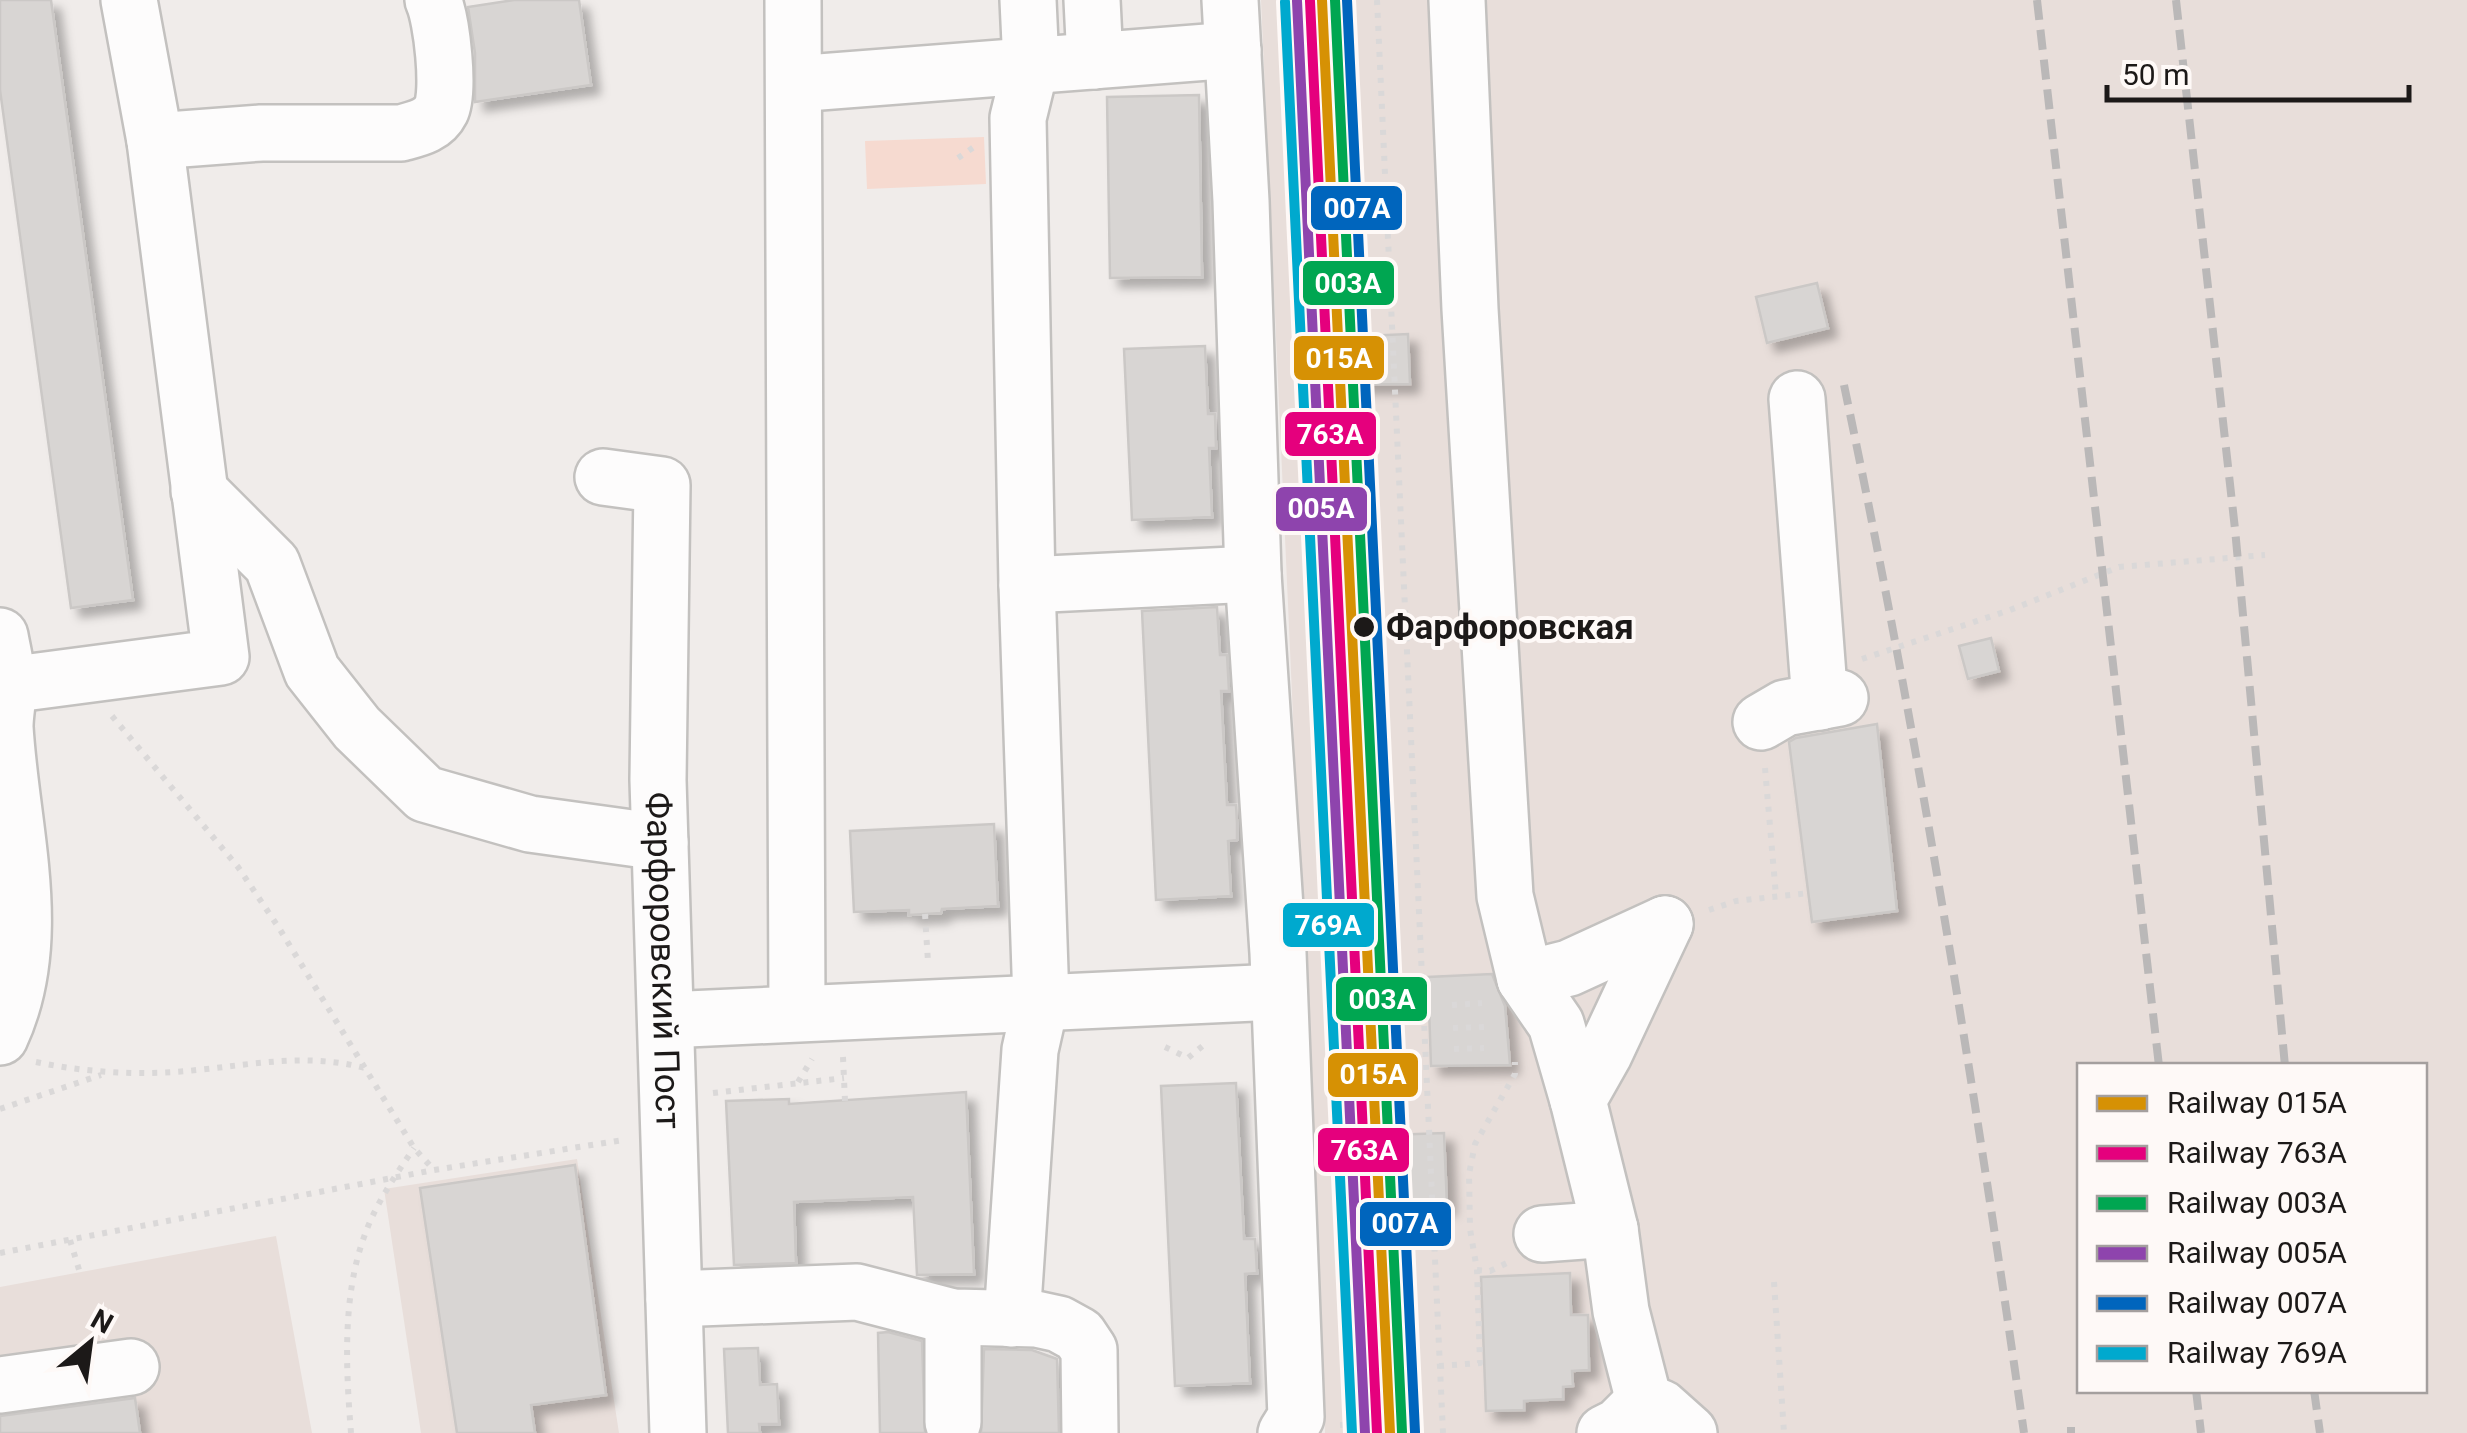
<svg xmlns="http://www.w3.org/2000/svg" width="2467" height="1433" viewBox="0 0 2467 1433" font-family="Roboto,sans-serif">
<style>
.built{fill:#e8deda;fill-rule:evenodd}
.green{fill:#f6dad0}
.building{fill:#d8d5d3;stroke:#cbc8c6;stroke-width:2.5;filter:url(#shadow)}
.lines{fill:none;stroke-linecap:round;stroke-linejoin:round}
.minor-casing{stroke:#c3c1bf;stroke-width:60}
.path{stroke:#dad8d8;stroke-width:6;stroke-dasharray:5 8;stroke-linecap:butt}
.minor{stroke:#fdfcfc;stroke-width:55}
.rail{stroke:#bab8b8;stroke-width:8;stroke-dasharray:20 10;stroke-linecap:butt}
.rail-1-casing{stroke:#fef9f7;stroke-width:18}
.rail-2-casing{stroke:#fef9f7;stroke-width:18}
.rail-3-casing{stroke:#fef9f7;stroke-width:18}
.rail-4-casing{stroke:#fef9f7;stroke-width:18}
.rail-5-casing{stroke:#fef9f7;stroke-width:18}
.rail-6-casing{stroke:#fef9f7;stroke-width:18}
.rail-1{stroke:#d69104;stroke-width:10}
.rail-2{stroke:#e5007d;stroke-width:10}
.rail-3{stroke:#00a651;stroke-width:10}
.rail-4{stroke:#8e44ad;stroke-width:10}
.rail-5{stroke:#0065bd;stroke-width:10}
.rail-6{stroke:#00a9ce;stroke-width:10}
.stop-dot{fill:#1c1918;stroke:#fef9f7;stroke-width:4}
.labels{text-anchor:middle;stroke-width:8;stroke-linejoin:round;paint-order:stroke}
.stop-label{font-size:35px;font-weight:bold;fill:#1c1918;stroke:#fef9f7;text-anchor:start}
.street-label{font-size:35px;fill:#1c1918;stroke:#fef9f7}
.line-badge{stroke:#fef9f7;stroke-width:4}
.badge-label{font-size:28px;text-anchor:middle;font-weight:bold;fill:#fff}
</style>
<defs>
<filter id="shadow"><feDropShadow dx="9" dy="9" stdDeviation="5" flood-color="#0004"/></filter>
</defs>
<rect width="100%" height="100%" fill="#f0ecea"/>
<path class="built" d="M1261,0H2467V1433H1325ZM2080,1066H2424V1390H2080Z
M577,1159L619,1433H421L384,1189Z
M276,1236L312,1433H0V1287Z"/>
<path class="green" d="M984,137L986,184L867,189L865,141Z"/>
<path class="building" d="M0,0H51L133,600L71,608L0,90Z
M514,0H579L591,85L475,102V53L468,7Z
M1199,95L1202,277L1110,278L1107,97Z
M1817,283L1828,328L1767,343L1756,297Z
M1408,334L1410,384L1300,385L1298,339Z
M1205,346L1208,414H1215L1216,448H1209L1212,517L1132,520L1124,349Z
M1217,607L1220,655H1227L1229,691H1221L1227,805H1236L1237,823V840L1228,841L1231,896L1156,900L1142,611Z
M1991,638L1999,671L1968,679L1959,646Z
M1877,724L1897,911L1812,922L1789,742L1796,738Z
M994,824L998,906L942,909L941,913L909,915V910L854,912L850,831Z
M1492,974L1505,1006L1510,1065L1431,1066L1428,977Z
M1236,1083L1244,1239H1255L1256,1255L1257,1273L1245,1274L1250,1383L1175,1386L1161,1086Z
M966,1092L974,1274L917,1275L913,1197L794,1202L796,1263L734,1265L726,1101L789,1099V1104Z
M1444,1133L1447,1206L1338,1212L1335,1137Z
M575,1165L606,1395L531,1405L535,1433H457L420,1188Z
M1570,1273L1571,1315H1588L1589,1370L1572,1371L1573,1386L1563,1387V1399L1524,1401V1410L1486,1411L1481,1277Z
M888,1332L922,1341L925,1433H880L878,1333Z
M758,1348L760,1385L777,1384L779,1424H759L760,1433H728L724,1349Z
M984,1349L1032,1350L1057,1359L1059,1433H981Z
M135,1398L140,1433H0V1416Z"/>
<g class="lines">
<g class="minor-casing">
<g id="minor">
<path d="M793,0L797,1011"/>
<path d="M1092,0L1095,61"/>
<path d="M1230,0L1241,201L1253,574L1278,953L1296,1417L1286,1433"/>
<path d="M1457,0L1470,309L1505,896L1525,979L1556,1024L1578,1100"/>
<path d="M794,84L1233,50"/>
<path d="M155,141L261,133H401C416,129 433,126 441,110C450,92 442,19 433,0"/>
<path d="M1797,399L1820,702"/>
<path id="s1" d="M603,477L662,485L658,780L678,1433"/>
<path d="M199,491L272,564L312,671L357,728L425,794L530,824L660,842"/>
<path d="M1027,585L1253,574"/>
<path d="M0,636C3,653 8,672 8,689C8,702 5,714 5,727C11,830 46,939 0,1037"/>
<path d="M8,685L221,657L155,141L129,0"/>
<path d="M1761,722L1785,708L1840,698"/>
<path d="M1665,924L1604,1054L1578,1100L1610,1229L1621,1311L1644,1401L1661,1408L1689,1433"/>
<path d="M1525,979L1569,968L1665,924"/>
<path d="M666,1020L1279,992"/>
<path d="M1542,1234L1610,1229"/>
<path d="M674,1299L857,1292L953,1317L1036,1319L1059,1324L1079,1335L1089,1350L1090,1433"/>
<path d="M1012,1319L1030,1050L1041,1001L1027,585L1018,118L1031,65L1028,0"/>
<path d="M0,1385L131,1367"/>
<path d="M953,1422V1317"/>
<path d="M1605,1433L1619,1426L1644,1401"/>
</g>
</g>
<path class="path" d="M1296,0L1361,1424L1340,1425
M1377,0L1443,1433
M958,158L974,147
M1862,659L2010,610L2119,567L2265,555
M112,716L238,867L279,928L414,1148L434,1170
M1765,768L1776,896
M1709,910L1736,901L1809,893
M925,914L928,962
M1452,1005L1482,1003
M1453,1028L1484,1027
M1165,1047L1188,1058L1205,1044
M1454,1049L1484,1048
M843,1057L845,1101
M36,1062C89,1073 143,1076 197,1070C256,1064 307,1053 365,1068
M798,1082L812,1059
M713,1093L844,1078
M0,1109L101,1075
M70,1240L80,1273
M0,1253L434,1170L623,1140
M1477,1270L1490,1271L1509,1262
M1774,1282L1784,1433
M1439,1366L1480,1363L1477,1270L1470,1229L1469,1174L1475,1144L1515,1074V1062
M351,1433C346,1370 342,1298 364,1237C375,1205 395,1176 414,1148"/>
<use href="#minor" class="minor"/>
<path class="rail" d="M2037,0L2159,1066
M2176,0L2235,529L2285,1066
M1844,385C1917,732 1974,1082 2024,1433
M2196,1390L2201,1433
M2314,1390L2320,1433
M2071,1427V1433"/>
<g class="rail-1-casing">
<path id="rail-1" d="M1322,0L1390,1433"/>
</g>
<g class="rail-2-casing">
<path id="rail-2" d="M1310,1L1377,1433"/>
</g>
<g class="rail-3-casing">
<path id="rail-3" d="M1335,0L1402,1432"/>
</g>
<g class="rail-4-casing">
<path id="rail-4" d="M1297,1L1365,1433"/>
</g>
<g class="rail-5-casing">
<path id="rail-5" d="M1347,0L1415,1432"/>
</g>
<g class="rail-6-casing">
<path id="rail-6" d="M1285,2L1352,1433"/>
</g>
<use href="#rail-1" class="rail-1"/>
<use href="#rail-2" class="rail-2"/>
<use href="#rail-3" class="rail-3"/>
<use href="#rail-4" class="rail-4"/>
<use href="#rail-5" class="rail-5"/>
<use href="#rail-6" class="rail-6"/>
</g>
<circle class="stop-dot" cx="1364" cy="627" r="12"/>
<g class="labels">
<g class="stop-label">
<text x="1386" y="639">Фарфоровская</text>
</g>
<g class="street-label">
<text dy="12" stroke="none"><textPath href="#s1" startOffset="535">Фарфоровский Пост</textPath></text>
</g>
</g>
<g class="line-badge">
<rect x="1309" y="184" width="95" height="48" rx="10" fill="#0065bd"/>
<rect x="1301" y="259" width="95" height="48" rx="10" fill="#00a651"/>
<rect x="1292" y="334" width="94" height="48" rx="10" fill="#d69104"/>
<rect x="1283" y="410" width="95" height="48" rx="10" fill="#e5007d"/>
<rect x="1274" y="485" width="95" height="48" rx="10" fill="#8e44ad"/>
<rect x="1281" y="901" width="95" height="48" rx="10" fill="#00a9ce"/>
<rect x="1334" y="975" width="95" height="48" rx="10" fill="#00a651"/>
<rect x="1326" y="1051" width="94" height="48" rx="10" fill="#d69104"/>
<rect x="1316" y="1126" width="95" height="48" rx="10" fill="#e5007d"/>
<rect x="1358" y="1200" width="95" height="48" rx="10" fill="#0065bd"/>
</g>
<g class="badge-label">
<text x="1357" y="218">007А</text>
<text x="1348" y="293">003А</text>
<text x="1339" y="368">015А</text>
<text x="1330" y="444">763А</text>
<text x="1321" y="518">005А</text>
<text x="1328" y="935">769А</text>
<text x="1382" y="1009">003А</text>
<text x="1373" y="1084">015А</text>
<text x="1364" y="1160">763А</text>
<text x="1405" y="1233">007А</text>
</g>
<rect x="2077" y="1063" width="350" height="330" fill="#fef9f7" stroke="#a49f9e" stroke-width="2.5"/>
<rect x="2097" y="1096" width="50" height="15" fill="#d69104" stroke="#a49f9e" stroke-width="2.5"/>
<text x="2167" y="1113" font-size="30" fill="#1c1918">Railway 015А</text>
<rect x="2097" y="1146" width="50" height="15" fill="#e5007d" stroke="#a49f9e" stroke-width="2.5"/>
<text x="2167" y="1163" font-size="30" fill="#1c1918">Railway 763А</text>
<rect x="2097" y="1196" width="50" height="15" fill="#00a651" stroke="#a49f9e" stroke-width="2.5"/>
<text x="2167" y="1213" font-size="30" fill="#1c1918">Railway 003А</text>
<rect x="2097" y="1246" width="50" height="15" fill="#8e44ad" stroke="#a49f9e" stroke-width="2.5"/>
<text x="2167" y="1263" font-size="30" fill="#1c1918">Railway 005А</text>
<rect x="2097" y="1296" width="50" height="15" fill="#0065bd" stroke="#a49f9e" stroke-width="2.5"/>
<text x="2167" y="1313" font-size="30" fill="#1c1918">Railway 007А</text>
<rect x="2097" y="1346" width="50" height="15" fill="#00a9ce" stroke="#a49f9e" stroke-width="2.5"/>
<text x="2167" y="1363" font-size="30" fill="#1c1918">Railway 769А</text>
<g transform="translate(90 1343) rotate(29)" stroke="#fef9f7" stroke-width="8" paint-order="stroke">
<path d="M0-8L18 38L0 25L-18 38Z" fill="#1c1918"/>
<text y="-15" font-size="28" font-weight="bold" text-anchor="middle" fill="#1c1918">N</text>
</g>
<path d="M2107 85v15h302v-15" fill="none" stroke="#1c1918" stroke-width="5"/>
<text x="2122" y="85" font-size="30" fill="#1c1918" stroke="#fef9f7" stroke-width="8" paint-order="stroke">50 m</text>
</svg>
